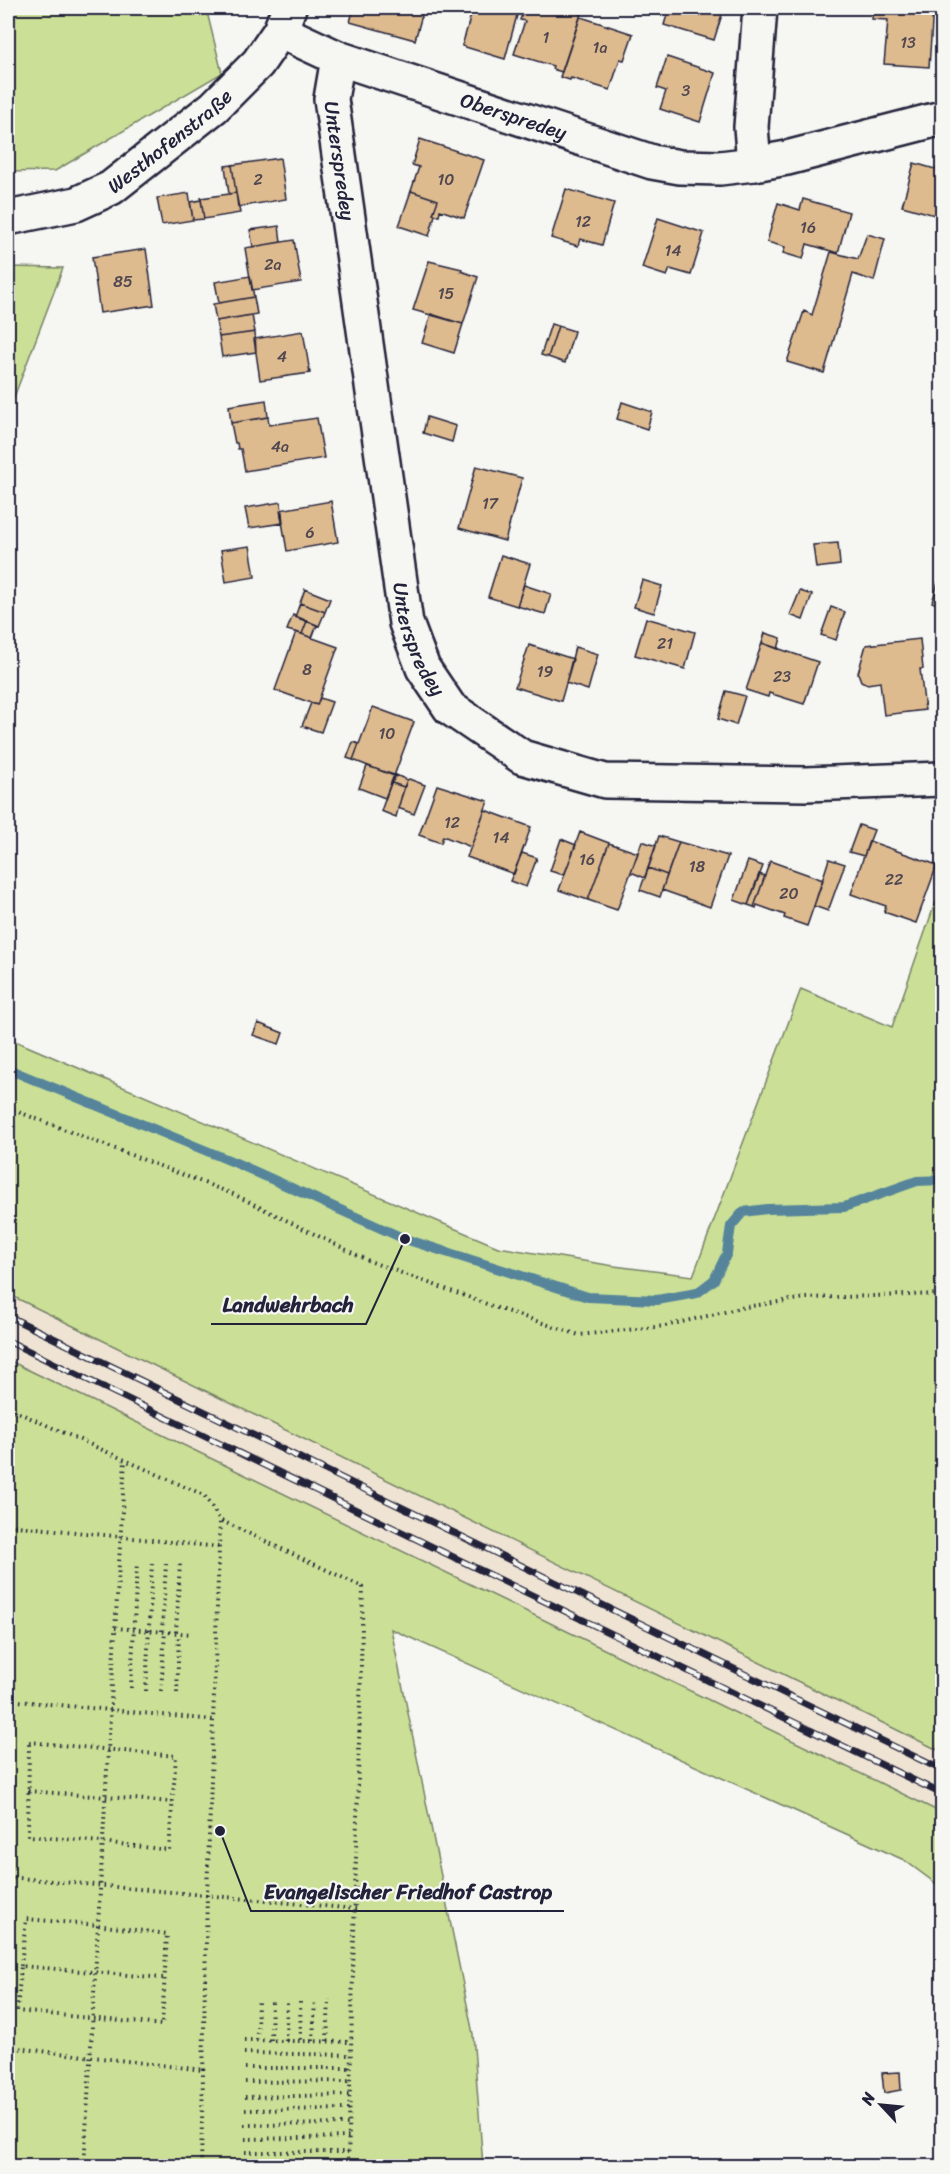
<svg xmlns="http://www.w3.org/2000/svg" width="950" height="2174" viewBox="0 0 950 2174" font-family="Sriracha,sans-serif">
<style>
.built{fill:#efe4d4}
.green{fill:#cbe096;stroke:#768168;stroke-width:1.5}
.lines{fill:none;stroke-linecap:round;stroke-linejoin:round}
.stream{stroke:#57859b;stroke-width:10}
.building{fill:#deba8f;stroke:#22223b;stroke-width:1.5}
.minor-casing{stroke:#22223b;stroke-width:38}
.path{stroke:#22223b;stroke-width:4;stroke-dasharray:1.5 4.5;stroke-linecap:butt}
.minor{stroke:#f6f6f2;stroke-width:33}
.rail-casing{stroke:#22223b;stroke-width:7}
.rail{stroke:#f6f6f2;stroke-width:4.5;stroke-dasharray:14;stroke-linecap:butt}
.labels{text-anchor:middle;stroke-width:4.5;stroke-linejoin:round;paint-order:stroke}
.number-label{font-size:16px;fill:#514850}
.street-label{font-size:20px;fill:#22223b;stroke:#f6f6f2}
.leader{fill:none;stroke:#22223b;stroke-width:2}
.callout-dot{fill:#22223b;stroke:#f6f6f2;stroke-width:2}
.callout-label{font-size:21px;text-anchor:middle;font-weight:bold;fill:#22223b;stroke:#f6f6f2;stroke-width:4.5;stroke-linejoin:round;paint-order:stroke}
</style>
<rect width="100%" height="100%" fill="#f6f6f2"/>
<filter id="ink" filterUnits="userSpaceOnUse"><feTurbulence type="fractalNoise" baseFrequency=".0167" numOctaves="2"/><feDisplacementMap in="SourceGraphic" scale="12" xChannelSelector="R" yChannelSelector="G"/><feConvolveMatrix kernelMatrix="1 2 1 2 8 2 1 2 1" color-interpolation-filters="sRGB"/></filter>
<g filter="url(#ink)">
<path class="built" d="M8,1294L942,1752V1813L8,1360Z"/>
<path class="green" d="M8,8H206L222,73L55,171L8,172Z
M8,267L63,268L8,413Z
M942,888V1752L8,1294V1038L498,1247L614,1266L693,1276L801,989L892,1027L932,912Z
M8,1360L942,1813V1888L904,1860L391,1629L473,2034L483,2166H8Z"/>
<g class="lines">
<path class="stream" d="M8,1069L236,1163L405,1239L588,1297L657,1300L697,1293L714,1280L727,1253L731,1226L743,1212L767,1209L844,1207L917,1181L942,1180"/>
</g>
<path class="building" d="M354,8H424L415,40L350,22Z
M473,8H519L505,59L462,46Z
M524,8H568L582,12L562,72L552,69L553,66L514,54L525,21L520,20Z
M669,8H724L714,40L664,25Z
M873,8H933L929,67L884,64L888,20L872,19Z
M581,14L582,15L581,17L633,34L624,60L620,59L610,90L571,78L570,80L560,77Z
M667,57L715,73L700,122L660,109L666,91L657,88Z
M420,139L484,160L464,218L440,210L439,216L433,214L438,200L411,191L419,167L412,165Z
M280,158L286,199L238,207L232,165Z
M914,163L942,171V217L902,206Z
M232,165L236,193L229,194L225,166Z
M566,189L614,203L602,245L580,239L578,246L551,238Z
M411,191L438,200L433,214L435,215L429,236L399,226Z
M189,193L193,220L162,225L157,198Z
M236,193L240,213L204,219L201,198Z
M803,199L849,212L838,253L807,244L803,259L783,253L785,247L767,242L778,203L800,210Z
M201,200L204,219L193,220L190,202Z
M658,218L704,233L691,275L670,269L667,276L642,268Z
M279,226L281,242L253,247L250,230Z
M867,234L885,239L874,281L853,274L824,373L787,362L804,311L812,315L831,252L858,259Z
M294,240L301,282L252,290L245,248Z
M146,249L154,305L100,313L92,257Z
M429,261L462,269L461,271L478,277L463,324L413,310Z
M250,276L254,297L219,303L215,282Z
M254,297L257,314L216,321L213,304Z
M431,314L463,324L454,353L422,343Z
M252,315L255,332L219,337L216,321Z
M551,324L558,326L548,357L541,355Z
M558,326L574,331L565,363L548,357Z
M303,331L310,373L260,380L254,339Z
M255,332L256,352L222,357L219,337Z
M266,400L268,417L231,423L229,406Z
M622,402L652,412L647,429L617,419Z
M268,417L269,425L317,418L324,458L245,471L241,449H238L237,443H235L231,423Z
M427,417L456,426L452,442L423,433Z
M476,466L522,478L505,541L459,528Z
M331,501L338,542L287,551L280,510Z
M281,502L283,523L249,528L245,508Z
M838,543L840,565L816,568L813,545Z
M250,546L255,577L226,582L221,550Z
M501,555L530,564L517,606L488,597Z
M942,570V606L932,602Z
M642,580L662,586L654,613L634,607Z
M524,585L551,594L545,614L517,606Z
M305,589L330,599L325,612L300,603Z
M800,591L812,595L803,620L790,615Z
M300,603L325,612L319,626L295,617Z
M831,607L845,612L836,640L821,635Z
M293,615L307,621L302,634L287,630Z
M646,618L695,632L685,669L635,655Z
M307,621L317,625L312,638L302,634Z
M296,632L338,647L317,705L275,690Z
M765,633L781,638L778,649L762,643Z
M920,639L923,669H920L925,710L884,715L880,682L867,684L861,681L858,673L866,645Z
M762,643L818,662L804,704L769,693L768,697L746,690Z
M529,645L573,659L561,701L515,687Z
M575,647L598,654L588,690L566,683Z
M726,691L745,696L736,725L718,719Z
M320,698L332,702L321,732L302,726L311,703L317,705Z
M373,707L414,722L394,776L353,760Z
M353,742L359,744L353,760L347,758Z
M367,766L394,775L385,798L359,788Z
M394,775H396L392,783L404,787L396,817L381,811Z
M396,775L407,780L404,787L392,783Z
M409,779L425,785L414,814L398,808L407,780Z
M437,785L488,801L471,847L443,836L441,843L419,835Z
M485,810L531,827L514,874L467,857Z
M859,825L874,830L864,856L849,852Z
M580,832L609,843L588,900L559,890Z
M659,836L679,842L667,875L648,868Z
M561,839L576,845L564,875L550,871Z
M642,841L656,846L645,878L631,872Z
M869,841L937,865L916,923L884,912L886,906L851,894Z
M679,842L728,856L710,907L662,890Z
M609,843L638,853L617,910L588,900Z
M522,853L537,858L526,887L510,881Z
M829,859L845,864L828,911L814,906Z
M748,861L763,866L748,905L734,900Z
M770,861L823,880L807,926L784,918L785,915L757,905L756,908L754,907Z
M648,868L667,875L660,897L640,890Z
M759,874L765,876L754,907L748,905Z
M258,1023L283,1033L279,1044L253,1035Z
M900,2072L901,2090L884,2093L882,2073Z"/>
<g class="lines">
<g class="minor-casing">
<g id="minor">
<path id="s1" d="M280,31L338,58L652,162L680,167L720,168L754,164L787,158L942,118"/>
<path id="s2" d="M338,58L331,99L406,623L423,668L450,708L522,757L605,781L806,784L942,779"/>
<path d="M754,164L751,127L760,8"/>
<path id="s3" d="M8,218L76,204L111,188L214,107L258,63L280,31L289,8"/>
</g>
</g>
<path class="path" d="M8,1108L233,1194L369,1261L503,1310L579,1335L665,1326L745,1307L806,1298L942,1294
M8,1408L204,1495L220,1520L363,1587L348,2166
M8,1525L219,1547
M115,1628L192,1634
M162,1631L166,1564
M176,1632L180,1563
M131,1688L137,1562
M146,1691L152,1563
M161,1691L165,1631
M177,1693L179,1633
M8,1700L214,1720
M29,1742L176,1756L169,1850L102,1842L28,1836Z
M28,1791L172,1802
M8,1877L356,1909
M21,1966L26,1919L97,1925L167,1934L162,2025L17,2011L21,1966L164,1978
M300,2002L301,2041
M244,2040L351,2042
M257,2040L258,2001
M271,2040L272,2001
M286,2041L287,2003
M313,2041L315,2000
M327,2041L329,1999
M8,2047L203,2070
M244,2053L351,2055
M245,2068H351
M245,2082L350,2081
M245,2097L350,2095
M245,2110L349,2109
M244,2125L349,2124
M245,2139L349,2137
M245,2152H348
M84,2166L125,1460
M201,2166L207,1895L220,1520"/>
<use href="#minor" class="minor"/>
<g class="rail-casing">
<path id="rail" d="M8,1316L942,1770
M8,1341L942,1794"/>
</g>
<use href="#rail" class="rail"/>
</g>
</g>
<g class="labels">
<g class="number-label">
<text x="546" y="43">1</text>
<text x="908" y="48">13</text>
<text x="600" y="53">1a</text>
<text x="686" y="96">3</text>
<text x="258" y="185">2</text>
<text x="446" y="185">10</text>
<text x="583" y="227">12</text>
<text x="808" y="233">16</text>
<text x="673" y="256">14</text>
<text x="273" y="270">2a</text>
<text x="123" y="287">85</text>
<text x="446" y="299">15</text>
<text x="282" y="362">4</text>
<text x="280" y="452">4a</text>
<text x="490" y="509">17</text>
<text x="310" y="538">6</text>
<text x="665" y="649">21</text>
<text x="307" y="675">8</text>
<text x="545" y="677">19</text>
<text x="782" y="682">23</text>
<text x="387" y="739">10</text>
<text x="452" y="828">12</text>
<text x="501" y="843">14</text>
<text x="587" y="865">16</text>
<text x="697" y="872">18</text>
<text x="894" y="885">22</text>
<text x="789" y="899">20</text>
</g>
<g class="street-label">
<text dy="7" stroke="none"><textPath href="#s1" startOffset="249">Oberspredey</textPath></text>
<text dy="7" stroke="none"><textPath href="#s3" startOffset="183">Westhofenstraße</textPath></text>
<text dy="7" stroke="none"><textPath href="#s2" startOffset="104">Unterspredey</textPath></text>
<text dy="7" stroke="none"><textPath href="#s2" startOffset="590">Unterspredey</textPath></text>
</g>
</g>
<path class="leader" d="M405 1239L366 1324H211M220 1831L251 1911H564"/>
<g class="callout-dot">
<circle cx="405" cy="1239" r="6"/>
<circle cx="220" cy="1831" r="6"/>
</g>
<g class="callout-label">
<text x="288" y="1312">Landwehrbach</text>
<text x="408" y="1899">Evangelischer Friedhof Castrop</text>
</g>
<rect width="950" height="2174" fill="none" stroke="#f6f6f2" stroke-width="30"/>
<rect x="15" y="15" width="920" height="2144" fill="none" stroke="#22223b" stroke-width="2" filter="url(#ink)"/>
<g transform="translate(881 2105) rotate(296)" stroke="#f6f6f2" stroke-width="4.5" paint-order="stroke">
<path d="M0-4.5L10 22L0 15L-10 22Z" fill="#22223b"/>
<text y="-9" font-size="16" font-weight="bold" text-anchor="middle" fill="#22223b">N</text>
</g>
</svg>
